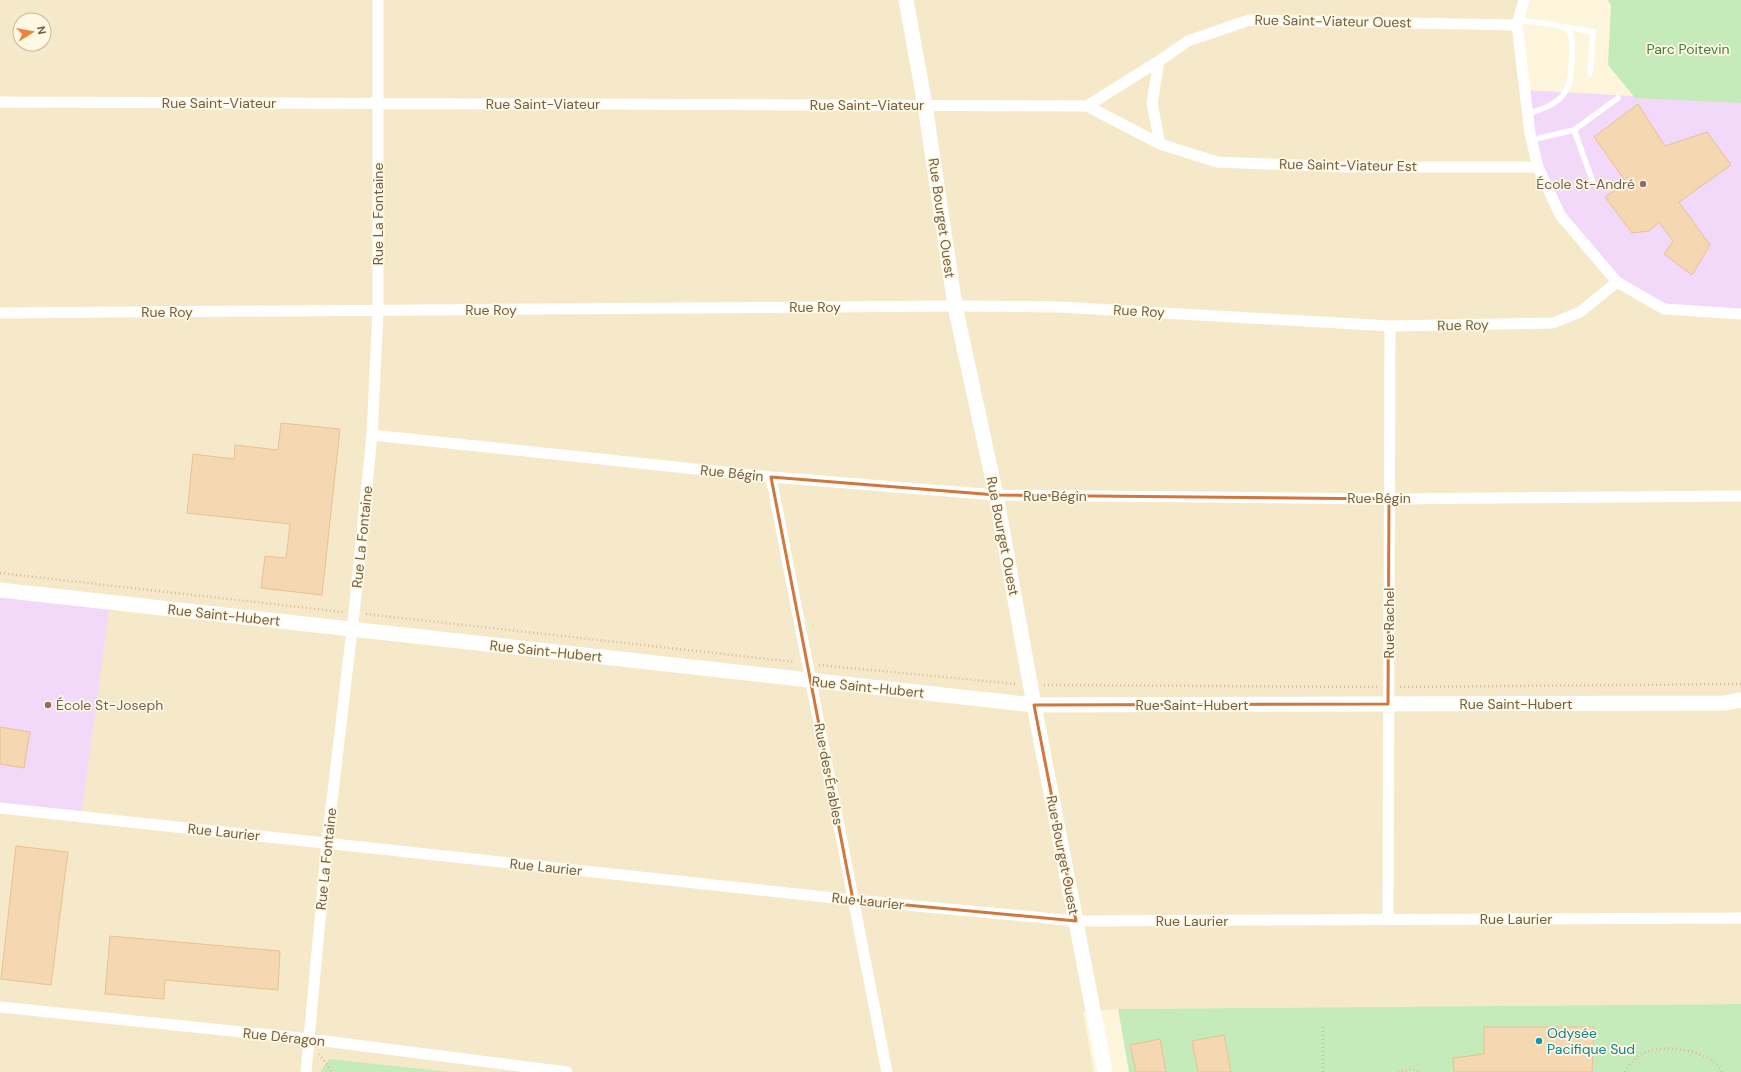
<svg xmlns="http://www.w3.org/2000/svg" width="1741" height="1072" viewBox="0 0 1741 1072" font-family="'DM Sans',sans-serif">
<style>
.residential{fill:#f6e9ca;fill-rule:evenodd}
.education{fill:#f3d9f9}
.green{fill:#c6ebbb}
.building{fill:#f5d8b2;stroke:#e8c191}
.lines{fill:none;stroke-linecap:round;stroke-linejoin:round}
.path{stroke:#d9bb96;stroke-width:2.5;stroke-dasharray:1 3;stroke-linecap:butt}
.lane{stroke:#fff;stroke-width:5.5}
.street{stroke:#fff;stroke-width:11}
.secondary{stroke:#fff;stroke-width:15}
.marked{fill:none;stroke:#d2773b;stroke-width:3;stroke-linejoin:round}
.education-dot{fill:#8d6e63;stroke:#fff9e4;stroke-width:1.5}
.culture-dot{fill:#0f9aa8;stroke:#fff9e4;stroke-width:1.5}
.labels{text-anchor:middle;stroke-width:3.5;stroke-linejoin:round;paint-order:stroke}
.street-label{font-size:14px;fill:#745d44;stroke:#fff9e4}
.park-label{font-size:14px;fill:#437b3b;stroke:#fff9e4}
.education-label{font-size:14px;fill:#785e54;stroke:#fff9e4;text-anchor:end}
.culture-label{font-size:14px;fill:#0d838f;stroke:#fff9e4;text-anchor:start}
</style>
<rect width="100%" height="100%" fill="#fef6dc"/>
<path class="residential" d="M0,0H1523L1518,20L1522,90L1675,316L1741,315V1004L1118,1009L1083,1012L1094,1072H0ZM20,20H44V44H20Z"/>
<path class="education" d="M1522,90L1741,102V314L1675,316L1614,286L1566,230L1535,165Z
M0,590L110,603L81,817L0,808Z"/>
<path class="green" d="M1608,0H1741V103L1635,98L1608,65L1611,6Z
M1741,1004V1072H1129L1118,1009Z
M329,1059L451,1072H320Z"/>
<path class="building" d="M1638,104L1665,146L1707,132L1731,165L1679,202L1710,245L1692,275L1664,254L1673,241L1659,222L1649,231L1632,233L1605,197L1626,182L1594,137Z
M281,423L340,429L322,595L261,588L265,556L286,558L290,524L187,513L193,454L234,459L235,445L278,450Z
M0,727L30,732L24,768L0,764Z
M16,846L68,852L51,985L1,979Z
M110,936L280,951L278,990L165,980L164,999L105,994Z
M1484,1027H1594L1592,1072H1454L1453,1058L1484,1054Z
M1224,1035L1231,1072H1198L1192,1041Z
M1160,1039L1166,1072H1136L1130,1045Z"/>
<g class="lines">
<path class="path" d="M0,573L343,612
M366,614L795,662
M819,665L1017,684
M1044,685L1377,687
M1400,687L1741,684
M319,1054L332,1072
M1323,1072V1025
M1398,1072L1411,1069L1419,1072
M1625,1072C1629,1065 1635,1058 1642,1054C1662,1042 1711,1050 1722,1072"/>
<path class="lane" d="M1518,20C1527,21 1562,25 1567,29C1573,34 1572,44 1572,52C1571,92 1567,102 1527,114
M1566,27L1593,32L1590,73
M1574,130L1593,182
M1531,140L1574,130L1618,98"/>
<path class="street" d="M1524,0L1517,25L1530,134L1538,167L1560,215L1617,282L1664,309L1741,314
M1159,61L1152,103L1160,144
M0,102L1087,106L1160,144L1217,162L1346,167H1538
M1087,106L1159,61L1188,41L1249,20L1517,25
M0,313L955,306L1060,307L1390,326L1553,323L1580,312L1617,282
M372,435L771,477L996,495L1389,499L1741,496
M771,477L887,1072
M0,808L853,900L1076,921L1741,918
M1388,920L1390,326
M0,1007L309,1039L567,1072
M306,1072L327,843L354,613L372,435L378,311V0"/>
<path class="secondary" d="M906,0L925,105L955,306L996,495L1034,705L1105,1072
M0,590L1034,705L1724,703L1741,700"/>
</g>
<path class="marked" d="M771,477L996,495L1389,499L1388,704L1034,705L1076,921L853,900Z"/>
<g class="education-dot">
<circle cx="1643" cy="184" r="4"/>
<circle cx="48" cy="705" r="4"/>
</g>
<circle class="culture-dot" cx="1539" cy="1041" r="4"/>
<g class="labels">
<g class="street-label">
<text transform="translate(1333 21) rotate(1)" y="5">Rue Saint-Viateur Ouest</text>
<text x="219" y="108">Rue Saint-Viateur</text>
<text x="543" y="109">Rue Saint-Viateur</text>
<text x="867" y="110">Rue Saint-Viateur</text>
<text transform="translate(1348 165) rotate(1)" y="5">Rue Saint-Viateur Est</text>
<text transform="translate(378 214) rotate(-90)" y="5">Rue La Fontaine</text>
<text transform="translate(942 218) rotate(82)" y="5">Rue Bourget Ouest</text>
<text x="815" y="312">Rue Roy</text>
<text x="491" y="315">Rue Roy</text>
<text transform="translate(1139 311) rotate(3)" y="5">Rue Roy</text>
<text x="167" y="317">Rue Roy</text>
<text transform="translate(1463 325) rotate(-1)" y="5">Rue Roy</text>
<text transform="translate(732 473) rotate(6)" y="5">Rue Bégin</text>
<text x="1055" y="501">Rue Bégin</text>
<text x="1379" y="503">Rue Bégin</text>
<text transform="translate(1003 536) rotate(79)" y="5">Rue Bourget Ouest</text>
<text transform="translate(362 537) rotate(-84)" y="5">Rue La Fontaine</text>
<text transform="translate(224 615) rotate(6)" y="5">Rue Saint-Hubert</text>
<text transform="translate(1389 623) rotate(-90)" y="5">Rue Rachel</text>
<text transform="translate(546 651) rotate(6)" y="5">Rue Saint-Hubert</text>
<text transform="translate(868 687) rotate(6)" y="5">Rue Saint-Hubert</text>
<text x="1516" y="709">Rue Saint-Hubert</text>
<text x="1192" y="710">Rue Saint-Hubert</text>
<text transform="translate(829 774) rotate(79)" y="5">Rue des Érables</text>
<text transform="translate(224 832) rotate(6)" y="5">Rue Laurier</text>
<text transform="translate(1063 855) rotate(79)" y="5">Rue Bourget Ouest</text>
<text transform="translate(326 859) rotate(-84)" y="5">Rue La Fontaine</text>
<text transform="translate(546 867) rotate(6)" y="5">Rue Laurier</text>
<text transform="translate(868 901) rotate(6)" y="5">Rue Laurier</text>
<text x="1516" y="924">Rue Laurier</text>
<text x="1192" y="926">Rue Laurier</text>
<text transform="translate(284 1037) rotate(6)" y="5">Rue Déragon</text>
</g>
<g class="park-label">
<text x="1688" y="54">Parc Poitevin</text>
</g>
<g class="education-label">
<text x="1635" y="189">École St-André</text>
<text x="56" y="710" text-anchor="start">École St-Joseph</text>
</g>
<g class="culture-label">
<text x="1547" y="1038">Odysée<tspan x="1547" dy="16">Pacifique Sud</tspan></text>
</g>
</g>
<g transform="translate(32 32) rotate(79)"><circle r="19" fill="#fff9e4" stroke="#c7bba4"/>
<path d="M0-3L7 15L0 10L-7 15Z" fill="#f18038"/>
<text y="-6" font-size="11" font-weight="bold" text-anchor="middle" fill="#745d44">N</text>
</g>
</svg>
